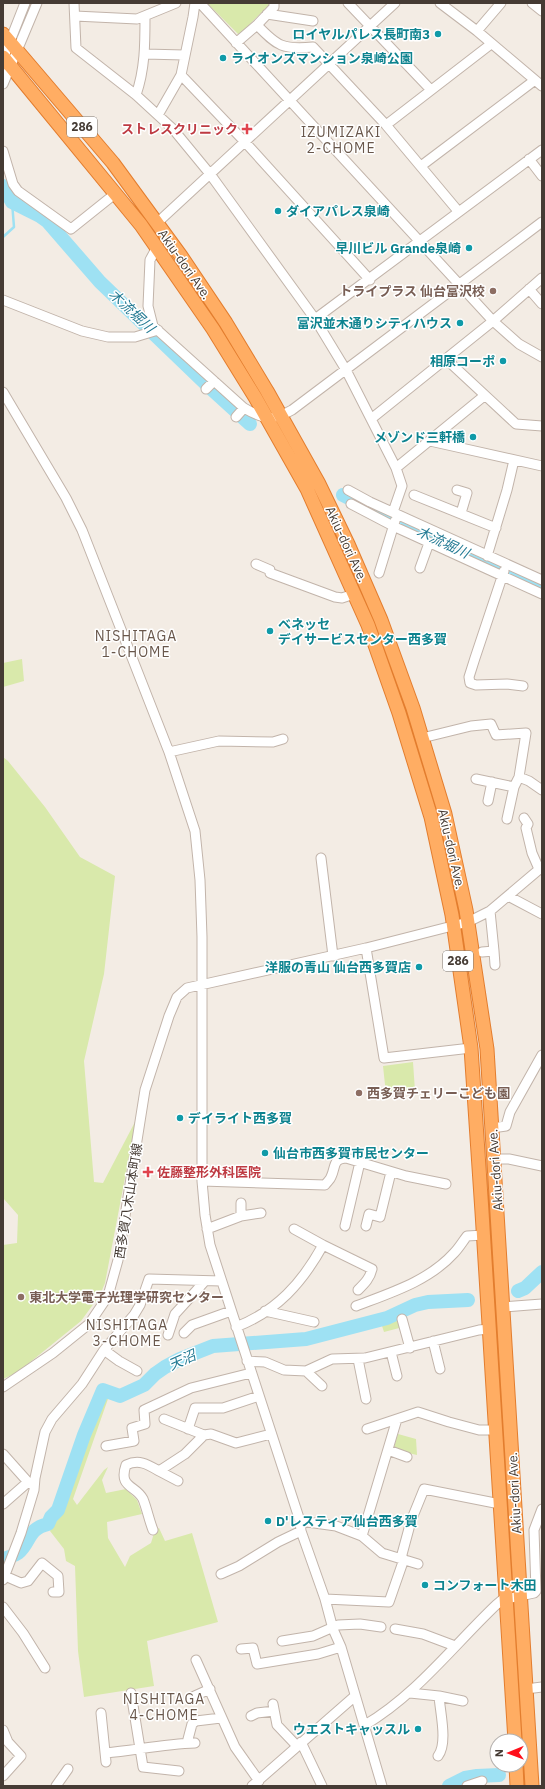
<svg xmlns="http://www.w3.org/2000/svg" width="545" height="1789" viewBox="0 0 545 1789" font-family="'IBM Plex Sans','Noto Sans JP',sans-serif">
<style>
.green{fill:#d9e9ab}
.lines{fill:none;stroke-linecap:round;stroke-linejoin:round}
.stream{stroke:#9ee1f3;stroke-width:2.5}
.river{stroke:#9ee1f3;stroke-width:14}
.minor-casing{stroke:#c2b4aa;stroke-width:11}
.highway-casing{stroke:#e37d2e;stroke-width:15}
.minor{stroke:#fff;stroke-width:9}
.highway{stroke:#ffad63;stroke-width:13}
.culture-dot{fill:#0f9aa8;stroke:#fff;stroke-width:1.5}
.health-dot{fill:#e0444e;stroke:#fff;stroke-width:1.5}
.education-dot{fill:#8d6e63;stroke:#fff;stroke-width:1.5}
.labels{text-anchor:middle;stroke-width:3;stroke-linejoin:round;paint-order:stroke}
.shield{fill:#fff;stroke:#7d7671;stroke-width:1}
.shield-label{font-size:12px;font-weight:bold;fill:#453b34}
.culture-label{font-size:13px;font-weight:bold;fill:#0d838f;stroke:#fff;text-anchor:end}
.health-label{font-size:13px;font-weight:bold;fill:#be3a42;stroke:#fff;text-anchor:end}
.street-label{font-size:13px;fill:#453b34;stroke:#fff}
.education-label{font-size:13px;font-weight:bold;fill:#785e54;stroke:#fff;text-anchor:start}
.neighbourhood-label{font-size:14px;letter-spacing:1px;fill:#69574b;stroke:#fff}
.water-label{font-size:14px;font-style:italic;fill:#247b94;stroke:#fff}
</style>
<rect width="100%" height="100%" fill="#f3ece4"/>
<path class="green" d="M207,3H271L239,35Z
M22,659L24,681L3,687V663Z
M3,757L8,761L45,807L80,857L115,876L104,974L84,1061L94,1182L103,1183L136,1120L105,1283L100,1295L81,1321L18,1372L3,1379V1245L17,1243L18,1215L3,1198Z
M413,1062L415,1091L386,1094L383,1066Z
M400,1318L403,1327L384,1332L381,1323Z
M104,1393L109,1396L73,1499L77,1505L104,1470L108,1467L102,1480L106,1493L126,1489L137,1500L142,1514L107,1522L108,1538L125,1567L130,1556L151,1543L155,1530L159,1528L165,1541L192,1533L218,1622L147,1641L154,1686L84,1697L78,1651L75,1566L66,1561L64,1549L50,1531Z
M398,1434L416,1439L417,1455L395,1450L394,1447Z"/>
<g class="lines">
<path class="stream" d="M3,237L14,227L12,202"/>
<path class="river" d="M3,186L12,202L40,216L47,221L100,282L205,383L250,424
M343,495L392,520L542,588
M518,1291L525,1288L542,1272
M3,1560C7,1557 14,1556 18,1553C31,1542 27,1529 48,1524L51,1517L58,1510L84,1435L103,1390L120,1396L144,1385L155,1374L165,1367L180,1359L213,1346L306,1339L387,1318L415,1305L428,1302L468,1300
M449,1786L465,1778L477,1776L499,1775"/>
<g class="minor-casing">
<path id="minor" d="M74,3L76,48L136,95L173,129L210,174L315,319L346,370L396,468L402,486L393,512
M200,3L493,321L519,344L542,357
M348,3L431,90
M440,3L477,31L542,86
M532,3L542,11
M267,14L313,21
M75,16L137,19L176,3
M257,25C277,46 283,50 313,47L386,125L458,211
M477,31L501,3
M236,43L257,25L274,7V3
M145,54L184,55
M3,59L25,3
M181,75L245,142L370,280
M3,84L37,3
M136,95C145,69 145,44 145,17
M158,115L181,75L193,17L195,3
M386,125L491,44
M3,151L13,184L18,191L71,229L116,193
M529,159L542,176
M421,166L535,80
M157,223L395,3
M157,247L150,260L148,306L153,326L244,408C263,419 271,422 292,410L542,222
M529,289L542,304
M3,300L82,331L108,337H135L158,330
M315,319L542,150
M446,359L516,424L542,426
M206,389L214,381
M3,392L66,498L82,530L169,752L195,831L200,880L202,937V1181L205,1215L210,1245L300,1521L301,1531L325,1599L333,1629L341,1647L382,1786
M236,417L244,408
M371,419L493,321L542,278
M430,441L542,466
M396,468L484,396
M348,490L370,502L542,580
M457,490L467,493L461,513
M414,495L496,528
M351,504L393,526L542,594
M487,556L507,490L514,460
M256,564L270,570V573L335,597L342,598L354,594
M420,568L429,543
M504,571L475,658L469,677L470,683L476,685L507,684L523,686
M379,573L395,521
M422,738L471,726L491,724L496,735L526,733L519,777L514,787L507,819
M169,752L219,741L273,742L283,739
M519,777L529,781L542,790
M476,779L514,787
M488,801L492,782
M524,818L528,824L526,828L532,853L539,869
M321,858L333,956
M508,896L542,914
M366,948L384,1058L471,1048
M494,951L495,965
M482,952L494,951L490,911
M492,1128L506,1126L510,1112L542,1055
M494,1159H509L542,1166
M202,1181L325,1185C327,1182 330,1180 331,1177C336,1167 332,1159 346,1158L406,1176L446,1184
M241,1203V1216
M345,1226L360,1162
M366,1226L369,1214L380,1217L391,1172
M207,1229L241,1216L261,1213
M294,1229L323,1245
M356,1306C390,1293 429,1281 454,1253C459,1248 463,1241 467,1236L484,1235
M503,1307L542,1304
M265,1311L314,1322
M402,1319L410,1348
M236,1327C277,1311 302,1283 323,1245L372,1269C370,1278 365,1283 358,1290
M184,1333L192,1325L231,1311
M168,1335L175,1314L205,1281
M433,1341L440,1369
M104,1350L119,1361L137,1371
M391,1352L397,1376
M358,1359L366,1399
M247,1361L265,1362L284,1370L306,1371L332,1359L365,1358L479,1330L489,1329
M306,1371L322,1386
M3,1387L53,1353L89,1324L108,1296L118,1260L145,1090L169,1016L177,997L187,988L366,948L468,922L490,911L542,867
M164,1419L204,1435
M188,1429L195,1408H223L259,1396
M367,1429L418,1412L449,1422L479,1430H495
M106,1446L134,1441L132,1428L145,1424L144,1410L191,1388L251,1373
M388,1450L407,1457
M3,1454L28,1482
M159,1471L178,1481
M3,1504L28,1482L34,1484
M300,1521L336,1526L362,1536L382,1553L418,1564
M153,1530C149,1520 147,1509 143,1499C136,1485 118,1488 126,1465C139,1459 147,1464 159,1471L185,1454L204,1435L211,1434L236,1443L271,1434
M362,1536L397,1419
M401,1558L411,1521L424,1489L500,1504
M221,1574L239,1566L278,1542L301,1531
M5,1576L21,1583L28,1581L42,1563L58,1576L59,1592H53
M3,1580L21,1533L34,1490L35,1478L45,1432L52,1419L82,1384L104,1350L134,1315L140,1305L149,1279L221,1281
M325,1599L389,1602L404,1559
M3,1607L23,1633L45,1668
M395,1629L423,1634L455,1646
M282,1641L313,1636L338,1625L360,1624L381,1627
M241,1649L253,1648L257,1664L318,1654L341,1647
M196,1660L235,1747L259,1781
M526,1689L542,1687
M131,1693L143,1767L179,1771
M410,1693L439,1696C440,1712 448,1743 438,1756
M439,1696L463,1701
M190,1698L210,1689
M273,1704L277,1725L297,1746
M101,1713L106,1762
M251,1716L257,1713L274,1711
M365,1725C416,1695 453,1646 496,1605L502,1600L534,1593L536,1591L534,1530L542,1509
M3,1730L8,1742L21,1756L3,1776
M301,1742L322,1786
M187,1743L192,1724L196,1721L221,1718
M106,1753C136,1750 165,1744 195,1743
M56,1786L68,1769
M252,1786L355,1696
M467,1786L482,1781"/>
</g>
<g class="highway-casing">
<path id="highway" d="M3,34L113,163L181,256L226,323L267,391L319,484L348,544L381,620L413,708L445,814L466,910L487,1049L532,1786
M3,57L141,225L213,329L255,397L307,489L368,625L399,713L431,817L452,915L471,1048L482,1212L515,1741
M516,1765L517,1786"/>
</g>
<use href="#minor" class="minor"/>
<use href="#highway" class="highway"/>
</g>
<g class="culture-dot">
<circle cx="438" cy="34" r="4"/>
<circle cx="223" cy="58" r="4"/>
<circle cx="278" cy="211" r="4"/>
<circle cx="469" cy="248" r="4"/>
<circle cx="460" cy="323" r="4"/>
<circle cx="503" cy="361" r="4"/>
<circle cx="473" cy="437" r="4"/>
<circle cx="270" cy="631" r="4"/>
<circle cx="419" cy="967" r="4"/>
<circle cx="180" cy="1118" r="4"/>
<circle cx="265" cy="1153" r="4"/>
<circle cx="268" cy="1521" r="4"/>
<circle cx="425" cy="1585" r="4"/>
<circle cx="418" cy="1729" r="4"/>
</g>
<g class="health-dot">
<path d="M245 123h4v4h4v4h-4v4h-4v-4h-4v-4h4z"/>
<path d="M146 1166h4v4h4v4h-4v4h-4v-4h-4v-4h4z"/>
</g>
<g class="education-dot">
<circle cx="493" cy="291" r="4"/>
<circle cx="359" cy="1093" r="4"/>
<circle cx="21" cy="1297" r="4"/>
</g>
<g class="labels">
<g class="shield">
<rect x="67" y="117" width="30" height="20" rx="3"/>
<rect x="443" y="951" width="30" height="20" rx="3"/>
</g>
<g class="shield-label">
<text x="82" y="131">286</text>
<text x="458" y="965">286</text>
</g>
<g class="culture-label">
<text x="430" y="39">ロイヤルパレス長町南3</text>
<text x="231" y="63" text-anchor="start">ライオンズマンション泉崎公園</text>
<text x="286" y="216" text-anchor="start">ダイアパレス泉崎</text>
<text x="461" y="253">早川ビル Grande泉崎</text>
<text x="452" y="328">富沢並木通りシティハウス</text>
<text x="495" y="366">相原コーポ</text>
<text x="465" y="442">メゾンド三軒橋</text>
<text x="278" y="629" text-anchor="start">ベネッセ<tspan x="278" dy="15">デイサービスセンター西多賀</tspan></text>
<text x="411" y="972">洋服の青山 仙台西多賀店</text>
<text x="188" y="1123" text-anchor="start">デイライト西多賀</text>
<text x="273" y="1158" text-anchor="start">仙台市西多賀市民センター</text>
<text x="276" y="1526" text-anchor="start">D'レスティア仙台西多賀</text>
<text x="433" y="1590" text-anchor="start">コンフォート木田</text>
<text x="410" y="1734">ウエストキャッスル</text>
</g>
<g class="health-label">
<text x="238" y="134">ストレスクリニック</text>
<text x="157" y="1177" text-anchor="start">佐藤整形外科医院</text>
</g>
<g class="street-label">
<text transform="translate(185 264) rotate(55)" y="5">Akiu-dori Ave.</text>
<text transform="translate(347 544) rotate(65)" y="5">Akiu-dori Ave.</text>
<text transform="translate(452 849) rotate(77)" y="5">Akiu-dori Ave.</text>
<text transform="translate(495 1170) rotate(-94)" y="5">Akiu-dori Ave.</text>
<text transform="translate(128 1201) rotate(-81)" y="5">西多賀八木山本町線</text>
<text transform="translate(514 1493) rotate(-93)" y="5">Akiu-dori Ave.</text>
</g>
<g class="education-label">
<text x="485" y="296" text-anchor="end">トライプラス 仙台富沢校</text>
<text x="367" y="1098">西多賀チェリーこども園</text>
<text x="29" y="1302">東北大学電子光理学研究センター</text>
</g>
<g class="neighbourhood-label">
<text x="341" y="137">IZUMIZAKI<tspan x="341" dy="16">2-CHOME</tspan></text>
<text x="136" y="641">NISHITAGA<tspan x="136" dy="16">1-CHOME</tspan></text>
<text x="127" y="1330">NISHITAGA<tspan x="127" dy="16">3-CHOME</tspan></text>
<text x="164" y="1704">NISHITAGA<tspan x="164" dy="16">4-CHOME</tspan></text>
</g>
<g class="water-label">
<text transform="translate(132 311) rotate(43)" y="5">木流堀川</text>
<text transform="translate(443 542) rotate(25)" y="5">木流堀川</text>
<text transform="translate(182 1360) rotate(-24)" y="5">天沼</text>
</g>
</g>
<rect width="545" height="1789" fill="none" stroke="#453b34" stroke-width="8"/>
<g transform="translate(509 1753) rotate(269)"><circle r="19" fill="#ffffff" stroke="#b5b1ae"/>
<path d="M0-3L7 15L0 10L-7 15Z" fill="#ff0f1a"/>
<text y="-6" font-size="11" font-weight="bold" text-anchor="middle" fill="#453b34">N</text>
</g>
</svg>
